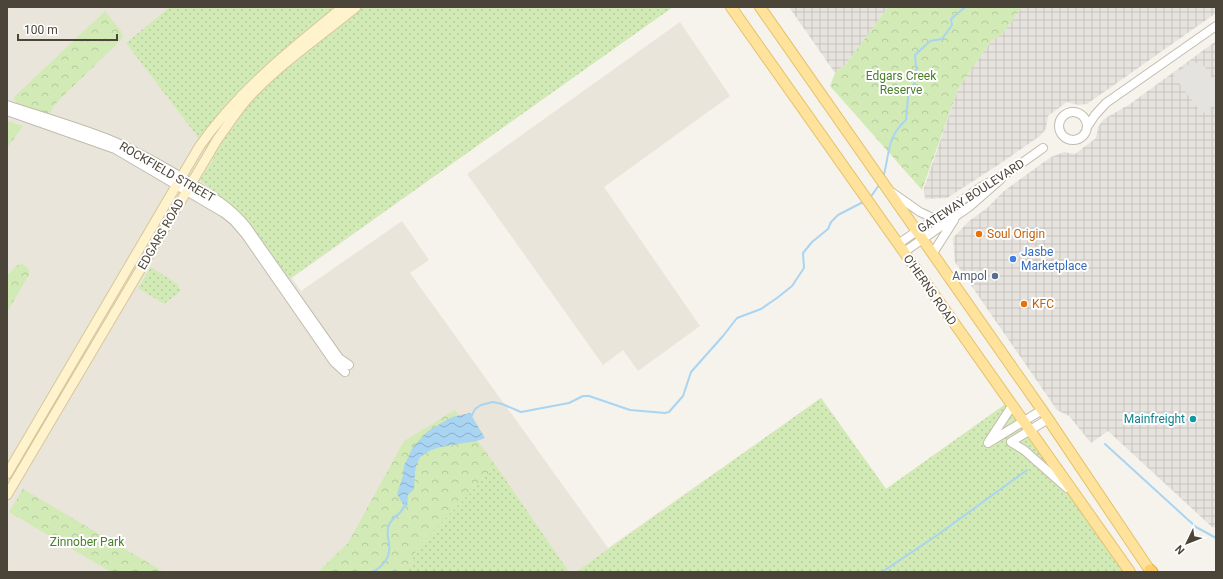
<svg xmlns="http://www.w3.org/2000/svg" width="1223" height="579" viewBox="0 0 1223 579" font-family="Roboto,sans-serif">
<style>
.residential{fill:#eae5da}
.industrial{fill:url(#industrial-grid)}
.grass{fill:url(#grass-dots)}
.park{fill:url(#park-crowns)}
.parking{fill:#e5e3e0}
.water{fill:url(#water-waves)}
.lines{fill:none;stroke-linecap:round;stroke-linejoin:round}
.stream{stroke:#a9d4f2;stroke-width:2}
.tertiary-casing{stroke:#c2bbae;stroke-width:10}
.secondary-casing{stroke:#d6c79b;stroke-width:11}
.primary-casing{stroke:#e6c16a;stroke-width:12}
.motorway-casing{stroke:#e0a43c;stroke-width:13}
.tertiary{stroke:#fff;stroke-width:8}
.secondary{stroke:#fff3cd;stroke-width:9}
.primary{stroke:#ffe39c;stroke-width:10}
.motorway{stroke:#ffcf6e;stroke-width:11}
.food-dot{fill:#e8710a;stroke:#fff;stroke-width:1.5}
.shop-dot{fill:#3f7fe0;stroke:#fff;stroke-width:1.5}
.service-dot{fill:#5c6f8a;stroke:#fff;stroke-width:1.5}
.culture-dot{fill:#0f9aa8;stroke:#fff;stroke-width:1.5}
.labels{text-anchor:middle;stroke-width:4;stroke-linejoin:round;paint-order:stroke}
.park-label{font-size:12px;fill:#4a7f2a;stroke:#fff}
.street-label{font-size:12px;fill:#4b4439;stroke:#fff}
.food-label{font-size:12px;fill:#c56008;stroke:#fff;text-anchor:start}
.shop-label{font-size:12px;fill:#366cbe;stroke:#fff;text-anchor:start}
.service-label{font-size:12px;fill:#4e5e75;stroke:#fff;text-anchor:end}
.culture-label{font-size:12px;fill:#0d838f;stroke:#fff;text-anchor:end}
</style>
<defs>
<pattern id="industrial-grid" width="8" height="8" patternUnits="userSpaceOnUse"><rect width="8" height="8" fill="#e6e2dd"/><path d="M0 4h8M4 0v8" fill="none" stroke="#c7c3be"/></pattern>
<pattern id="grass-dots" width="8" height="8" patternUnits="userSpaceOnUse"><rect width="8" height="8" fill="#d2eab5"/><path d="M2 2h.1M6 6h.1" fill="none" stroke="#b6ca9c" stroke-width="1.8" stroke-linecap="round"/></pattern>
<pattern id="park-crowns" width="20" height="18" patternUnits="userSpaceOnUse"><rect width="20" height="18" fill="#d2eab5"/><path d="M2 6a3 3 0 1 1 6 0M12 15a3 3 0 1 1 6 0" fill="none" stroke="#b6ca9c"/></pattern>
<pattern id="water-waves" width="16" height="10" patternUnits="userSpaceOnUse"><rect width="16" height="10" fill="#a9d4f2"/><path d="M0 5q4-4 8 0t8 0" fill="none" stroke="#8caec5"/></pattern>
</defs>
<rect width="100%" height="100%" fill="#f6f3ec"/>
<path class="residential" d="M7,7H603L568,81L292,278L301,291L402,221L429,260L410,273L608,548L821,398L886,489L1007,403L1123,572H7Z
M680,22L730,96L604,187L700,326L638,371L623,350L603,365L467,174Z"/>
<path class="industrial" d="M789,7H888L846,64L835,73Z
M1022,7H1216V13L1087,104L1078,105L1067,102L1048,116L1046,129L1040,136L998,165L947,198L925,199L924,188L958,89L991,41L1003,33Z
M1216,41V528L1212,527L1108,431L1091,443L1069,416L1057,410L955,262L953,238L969,221L987,208L1004,191L1051,157L1064,152L1075,154L1096,138L1098,127L1104,119L1130,104Z"/>
<path class="grass" d="M170,7H673L289,279L248,221L200,180L214,158L126,43Z
M151,267L177,284L181,291L164,304L138,288Z
M821,398L886,489L1007,403L1123,572H576Z
M496,466L569,572H406L410,566L417,548Z"/>
<path class="park" d="M888,7H1022L1003,33L991,41L958,89L922,190L830,86L835,73L846,64Z
M105,11L121,31L123,38L59,100L53,107L51,112L45,114L19,105L13,98Z
M7,121L23,126L7,148Z
M21,263L29,269V275L7,312V276L16,266Z
M455,410L496,466L417,548L410,566L406,572H318L348,543L404,441Z
M23,489L164,572H111L9,512Z"/>
<path class="parking" d="M1194,61L1198,65L1202,63L1216,83V104L1202,114L1173,75Z"/>
<path class="water" d="M470,413L485,438C480,440 475,442 470,442C455,445 425,446 418,461C414,470 415,479 414,489L408,495L407,507L403,504L397,494L403,476L404,466L413,447L428,431L452,417Z"/>
<g class="lines">
<path class="stream" d="M884,174C890,151 887,137 906,120L908,97L917,77L915,55L930,41L942,39L952,25L951,19L965,7
M870,198L879,185
M471,417L475,409L481,405L493,402L502,404L521,412L569,403L583,396H589L630,410L665,413L669,412L683,396L691,372L723,336L737,318L761,309L777,298L792,286L804,268L803,253L812,242L828,229L831,222L838,215L865,201
M1105,444L1196,527L1216,538
M373,572C383,566 391,557 389,544C388,537 386,532 389,525C392,516 403,515 405,503
M882,572L936,536L1027,470"/>
<g class="tertiary-casing">
<path id="tertiary" d="M7,105C40,116 75,126 108,139C135,150 161,165 186,180C207,193 230,206 246,226L339,358L349,365
M7,111L115,149L224,213L234,221L246,235L334,362L345,372
M1059 126a14 14 0 1 1 28 0a14 14 0 1 1-28 0Z
M1087,127L1095,115L1106,103L1216,26
M890,191L920,212L935,219
M898,244L981,187L1012,170L1043,148
M904,252L969,207L1001,179
M933,253L954,220
M1048,419L1011,442L1024,450L1067,488
M989,441L1012,406
M988,443L1042,410"/>
</g>
<g class="secondary-casing">
<path id="secondary" d="M7,474L199,147C239,90 290,50 343,7
M7,495L217,140C228,125 238,109 250,96C282,62 321,36 356,7"/>
</g>
<g class="primary-casing">
<path id="primary" d="M731,7L1130,572
M760,7L1042,410L1151,572"/>
</g>
<g class="motorway-casing">
<path id="motorway" d="M1150,570L1152,572"/>
</g>
<use href="#tertiary" class="tertiary"/>
<use href="#secondary" class="secondary"/>
<use href="#primary" class="primary"/>
<use href="#motorway" class="motorway"/>
</g>
<g class="food-dot">
<circle cx="979" cy="234" r="4"/>
<circle cx="1024" cy="304" r="4"/>
</g>
<circle class="shop-dot" cx="1013" cy="259" r="4"/>
<circle class="service-dot" cx="995" cy="276" r="4"/>
<circle class="culture-dot" cx="1193" cy="419" r="4"/>
<g class="labels">
<g class="park-label">
<text x="901" y="80">Edgars Creek<tspan x="901" dy="14">Reserve</tspan></text>
<text x="87" y="546">Zinnober Park</text>
</g>
<g class="street-label">
<text transform="translate(167 172) rotate(30)" y="4">ROCKFIELD STREET</text>
<text transform="translate(971 196) rotate(-33)" y="4">GATEWAY BOULEVARD</text>
<text transform="translate(161 234) rotate(-60)" y="4">EDGARS ROAD</text>
<text transform="translate(930 290) rotate(55)" y="4">O'HERNS ROAD</text>
</g>
<g class="food-label">
<text x="987" y="238">Soul Origin</text>
<text x="1032" y="308">KFC</text>
</g>
<g class="shop-label">
<text x="1021" y="256">Jasbe<tspan x="1021" dy="14">Marketplace</tspan></text>
</g>
<g class="service-label">
<text x="987" y="280">Ampol</text>
</g>
<g class="culture-label">
<text x="1185" y="423">Mainfreight</text>
</g>
</g>
<rect width="1223" height="579" fill="none" stroke="#4b4439" stroke-width="16"/>
<g transform="translate(1187 543) rotate(227)" stroke="#ffffff" stroke-width="3" paint-order="stroke">
<path d="M0-3L7 15L0 10L-7 15Z" fill="#4b4439"/>
<text y="-6" font-size="11" font-weight="bold" text-anchor="middle" fill="#4b4439">N</text>
</g>
<path d="M18 34v6h99v-6" fill="none" stroke="#4b4439" stroke-width="2"/>
<text x="24" y="34" font-size="12" fill="#4b4439" stroke="#ffffff" stroke-width="3" paint-order="stroke">100 m</text>
</svg>
